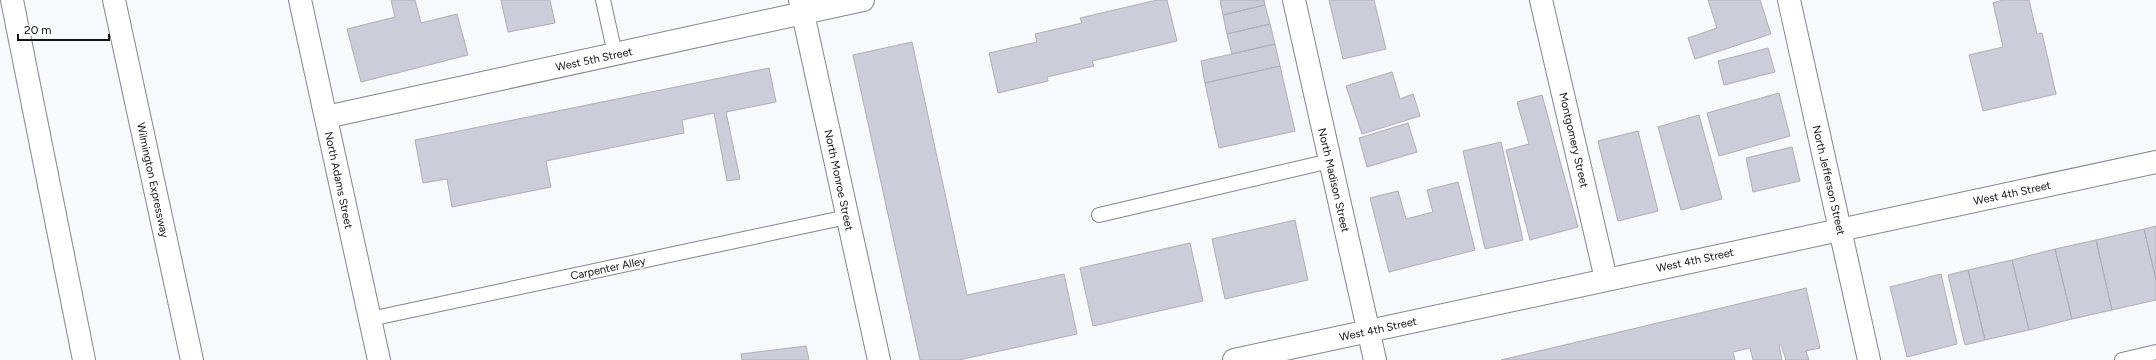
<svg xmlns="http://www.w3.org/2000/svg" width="2156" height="360" viewBox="0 0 2156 360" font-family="Figtree,sans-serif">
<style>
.building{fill:#cccdd8;stroke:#adaeb8}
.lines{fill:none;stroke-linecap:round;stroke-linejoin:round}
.lane-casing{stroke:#84858f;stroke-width:16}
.street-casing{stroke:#84858f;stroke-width:24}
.primary-casing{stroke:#84858f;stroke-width:24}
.highway-casing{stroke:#84858f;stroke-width:24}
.lane{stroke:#fff;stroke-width:14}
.street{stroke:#fff;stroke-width:22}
.primary{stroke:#fff;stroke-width:22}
.highway{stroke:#fff;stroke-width:22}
.labels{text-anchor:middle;stroke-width:3;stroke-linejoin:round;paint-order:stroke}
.street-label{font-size:11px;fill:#121216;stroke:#fff}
</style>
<rect width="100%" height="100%" fill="#f8f9fd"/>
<path class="building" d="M391,0H415L421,23L457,14L468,55L361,82L347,29L395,17Z
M501,0H550L555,23L508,32Z
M1157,0H1167L1177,41L1092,61L1094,66L1047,77L1048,81L998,93L989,53L1037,42L1035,34L1082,23L1080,18Z
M1220,0H1264L1265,5L1223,15Z
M1329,0H1374L1386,49L1343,59Z
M1708,0H1760L1771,34L1695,59L1688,38L1717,28Z
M2003,0H2029L2037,34L2042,33L2056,94L1983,111L1969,55L2003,47L1993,3Z
M1265,5L1270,24L1227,34L1223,15Z
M1270,24L1275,44L1232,54L1227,34Z
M912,42L967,295L1064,274L1077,334L959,360H920L853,55Z
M1275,44L1280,66L1205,83L1201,61Z
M1768,48L1775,72L1724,85L1718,61Z
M1280,66L1295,131L1219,148L1205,83Z
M769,68L776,102L726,112L740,179L727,181L714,113L682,120L684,133L546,161L551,187L452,207L447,179L423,183L415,140Z
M1392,72L1400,99L1413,94L1420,116L1362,134L1346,86Z
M1779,93L1790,136L1719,156L1707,113Z
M1542,95L1578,227L1530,240L1506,150L1529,144L1517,102Z
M1699,115L1722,199L1681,210L1658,127Z
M1408,123L1417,152L1367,167L1359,138Z
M1638,131L1658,211L1618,221L1598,141Z
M1501,142L1523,240L1485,249L1463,151Z
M1792,147L1800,181L1753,192L1746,158Z
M1458,182L1475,250L1389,272L1370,198L1398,191L1406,219L1433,212L1427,190Z
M1295,220L1308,280L1225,299L1212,239Z
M2156,226V280L2144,229Z
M2144,229L2156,280V300L2112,310L2096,240Z
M2096,240L2112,310L2072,319L2055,249Z
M1190,243L1203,301L1093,326L1080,268Z
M2055,249L2072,319L2029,330L2012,260Z
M2012,260L2029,330L1985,340L1968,270Z
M1968,270L1985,340L1965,345L1948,275Z
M1941,274L1957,344L1907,357L1890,287Z
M1806,288L1820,348L1806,351L1809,360H1786L1781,345H1779L1782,360H1753L1750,348L1733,352L1735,360H1501Z
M806,346L809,360H742L741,354Z"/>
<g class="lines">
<g class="lane-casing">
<path id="lane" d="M603,0L615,54
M1099,215L1330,161
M370,319L847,217
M2122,360L2156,352"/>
</g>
<g class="street-casing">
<path id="street" d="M800,0L879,360
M1294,0L1375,360
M1541,0L1606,279
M1789,0L1869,360
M326,117L863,0"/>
</g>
<g class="primary-casing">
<path id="primary" d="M300,0L379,360
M1234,360L2156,162"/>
</g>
<g class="highway-casing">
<path id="highway" d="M12,0L84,360
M114,0L192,360"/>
</g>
<use href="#lane" class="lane"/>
<use href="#street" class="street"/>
<use href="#primary" class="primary"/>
<use href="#highway" class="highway"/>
</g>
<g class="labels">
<g class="street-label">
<text transform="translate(594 59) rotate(-12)" y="4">West 5th Street</text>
<text transform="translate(1574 140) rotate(77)" y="4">Montgomery Street</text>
<text transform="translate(153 180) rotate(78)" y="4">Wilmington Expressway</text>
<text transform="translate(339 180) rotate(78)" y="4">North Adams Street</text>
<text transform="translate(839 180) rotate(78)" y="4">North Monroe Street</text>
<text transform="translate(1334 180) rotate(77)" y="4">North Madison Street</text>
<text transform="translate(1829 180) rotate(77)" y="4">North Jefferson Street</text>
<text transform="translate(2012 193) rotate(-12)" y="4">West 4th Street</text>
<text transform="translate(1695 260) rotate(-12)" y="4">West 4th Street</text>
<text transform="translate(608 268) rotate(-12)" y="4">Carpenter Alley</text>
<text transform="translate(1378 329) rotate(-12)" y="4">West 4th Street</text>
</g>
</g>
<path d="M18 34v6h91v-6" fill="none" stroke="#121216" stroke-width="2"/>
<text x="24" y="34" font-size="12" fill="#121216" stroke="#ffffff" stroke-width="3" paint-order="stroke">20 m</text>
</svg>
